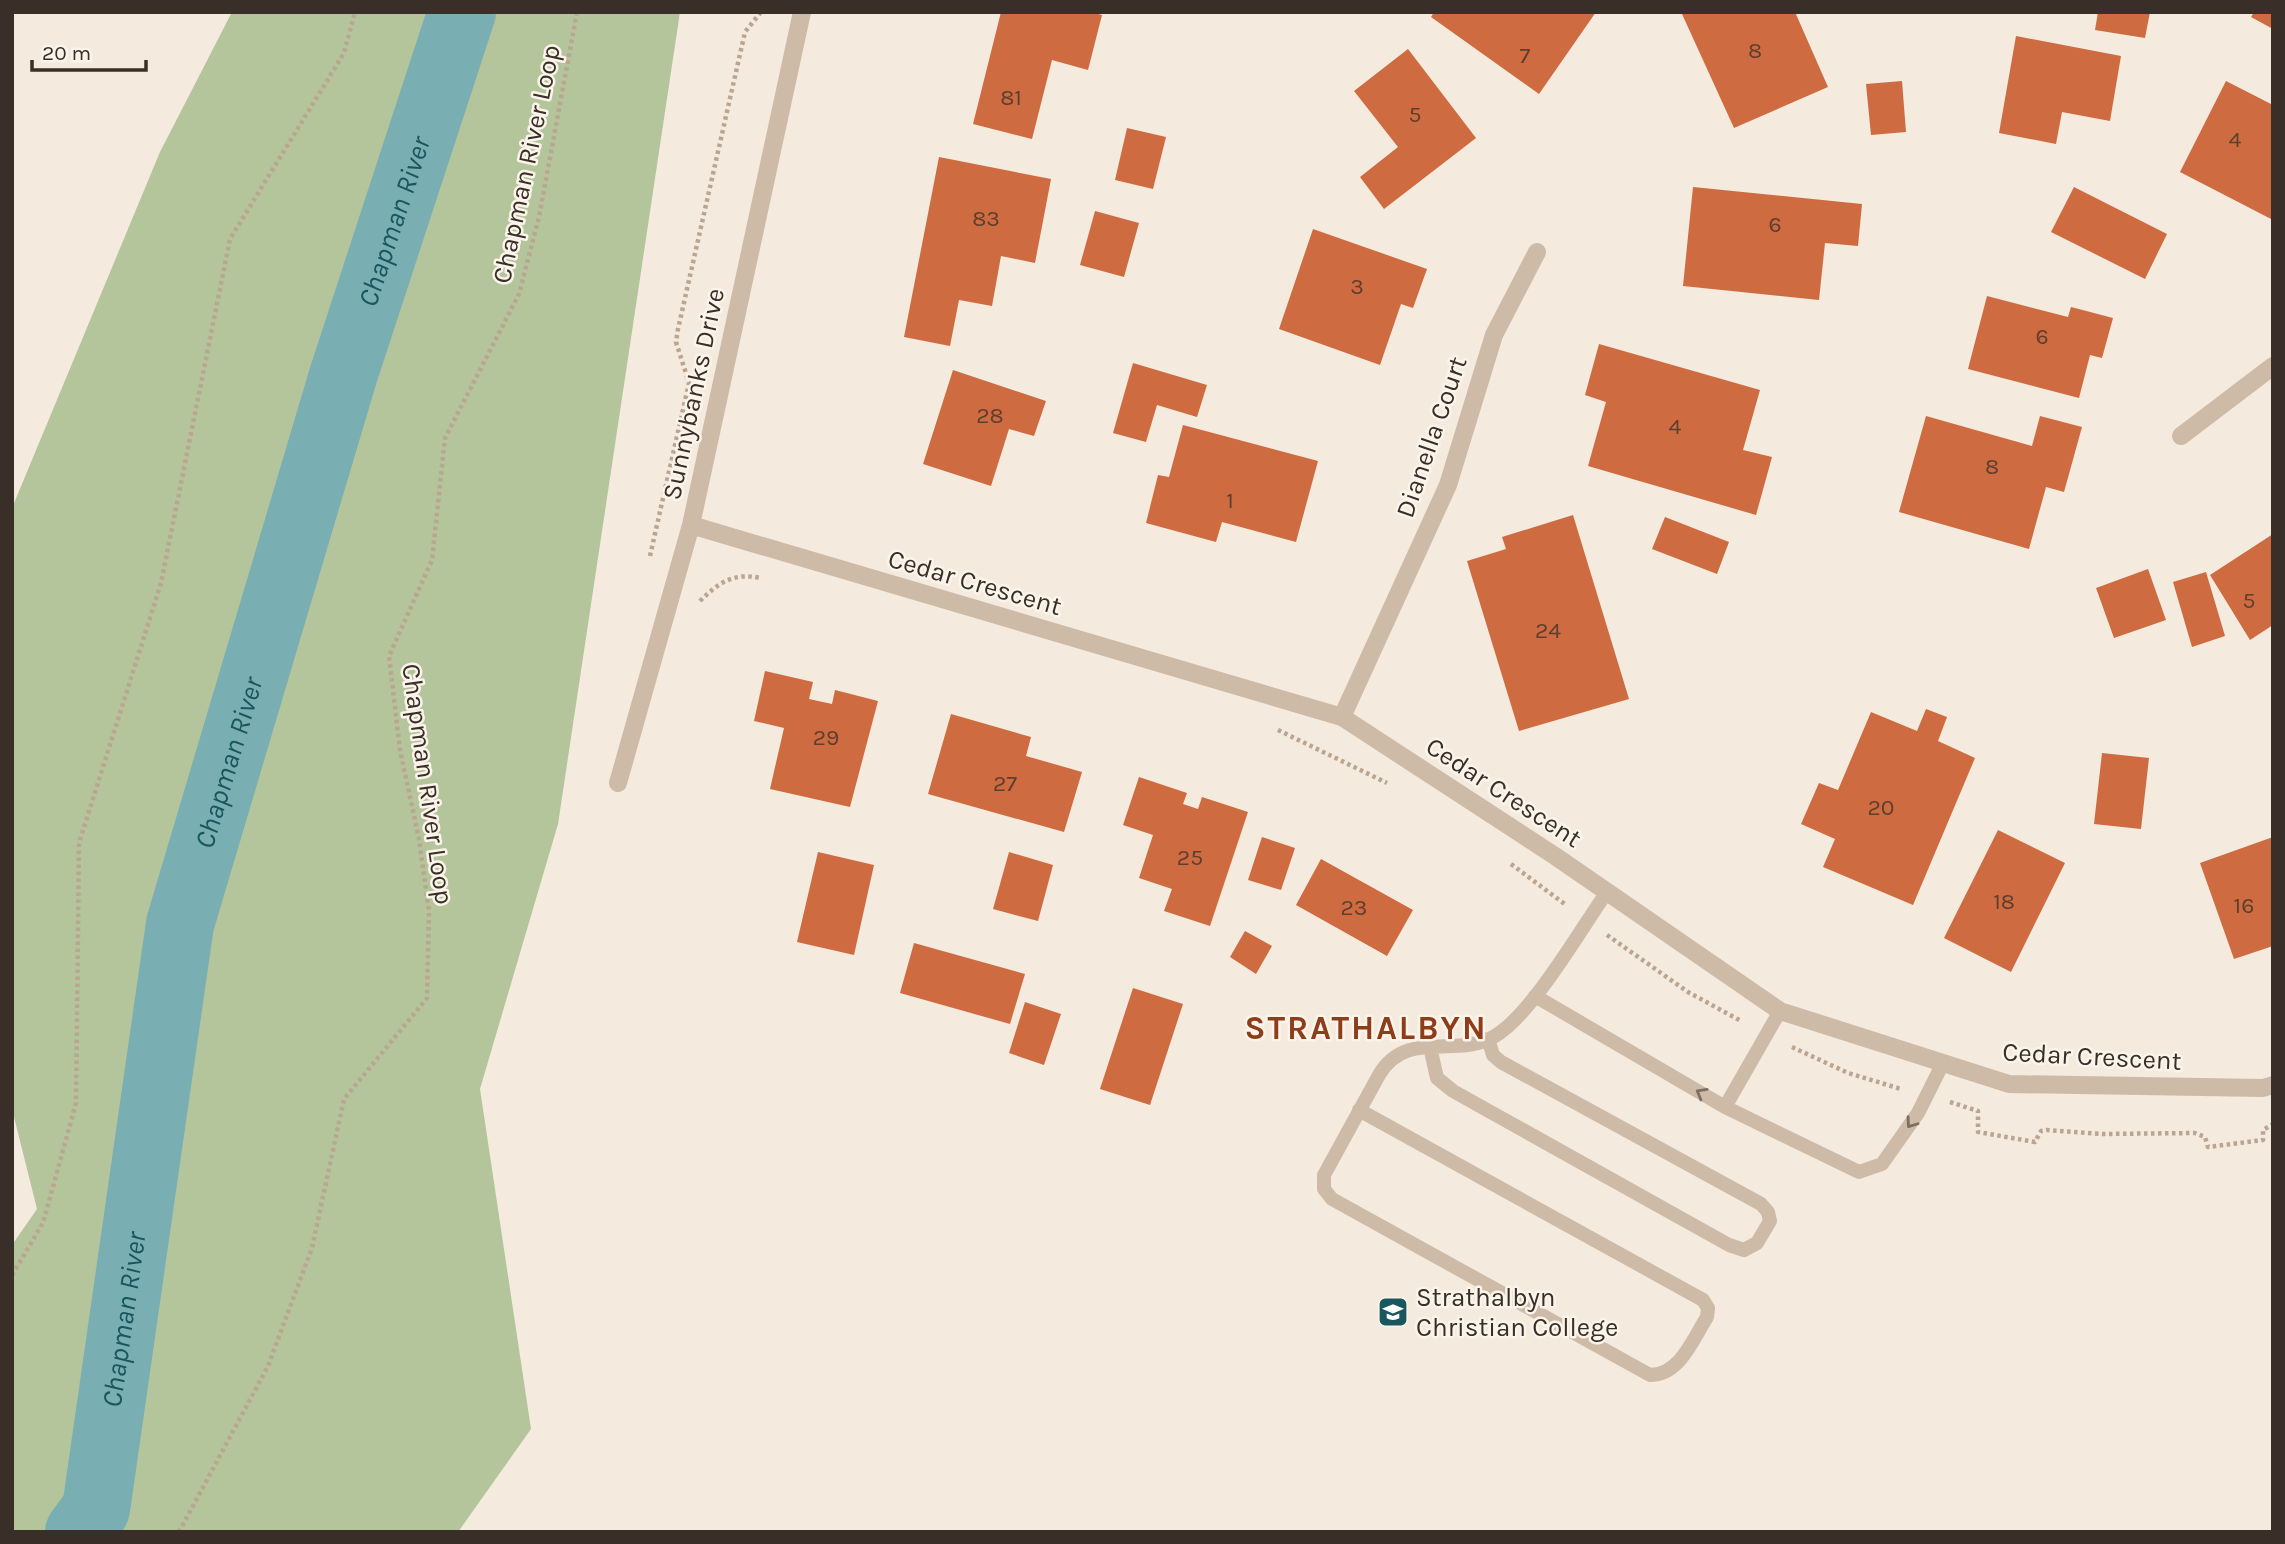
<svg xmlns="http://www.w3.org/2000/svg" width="2285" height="1544" viewBox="0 0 2285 1544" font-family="Karla,sans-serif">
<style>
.green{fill:#b4c49b}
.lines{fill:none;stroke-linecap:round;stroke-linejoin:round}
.river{stroke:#79aeb3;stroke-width:68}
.building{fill:#ce6b40}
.path{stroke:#b9a591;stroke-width:4.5;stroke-dasharray:3.5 3.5;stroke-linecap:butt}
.lane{stroke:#cdbba7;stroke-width:14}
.street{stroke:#cdbba7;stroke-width:18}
.oneway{stroke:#7c6e61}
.labels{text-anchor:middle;stroke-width:5;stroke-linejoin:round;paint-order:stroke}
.number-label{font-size:23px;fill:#5e3e2e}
.street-label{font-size:26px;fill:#392f28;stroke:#fbf4ea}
.poi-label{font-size:26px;fill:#392f28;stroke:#fbf4ea;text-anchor:start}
.water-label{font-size:28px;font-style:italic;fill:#1a565e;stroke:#fbf4ea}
.district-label{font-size:33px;font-weight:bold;letter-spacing:2px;fill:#8e3d1b;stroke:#fbf4ea}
</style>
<rect width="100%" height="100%" fill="#f4eadd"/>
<path class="green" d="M232,12H680L558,824L480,1089L531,1429L458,1532H12V1245L37,1209L12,1109V508L160,152Z"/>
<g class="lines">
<path class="river" id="s1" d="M79,1532L96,1509L180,924L343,376L462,12"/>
</g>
<path class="building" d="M1001,12H1091L1102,15L1088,70L1052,60L1032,139L973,124Z
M1434,12H1596L1539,94L1431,17Z
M1686,12H1795L1828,87L1734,128L1682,14Z
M2098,12H2150L2145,38L2095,30Z
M2254,12H2273V29L2251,17Z
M2016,36L2121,56L2110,121L2062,112L2056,144L1999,133Z
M1408,49L1476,138L1384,209L1360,177L1398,147L1354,91Z
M1902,81L1906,132L1871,135L1866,84Z
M2226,81L2273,105V220L2180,172Z
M1127,128L1166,137L1153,189L1115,180Z
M939,157L1051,179L1035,263L1001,256L992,306L959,300L950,346L904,337Z
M1693,187L1862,204L1858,246L1825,243L1819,300L1683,286Z
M2074,187L2167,234L2145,279L2051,232Z
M1095,211L1139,223L1124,277L1080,265Z
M1313,229L1427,269L1413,308L1401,304L1380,365L1279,329Z
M1987,296L2068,317L2071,307L2113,318L2102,358L2090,355L2079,398L1968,369Z
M1599,344L1760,390L1743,450L1772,457L1756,515L1588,466L1606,402L1585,395Z
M1133,363L1207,385L1197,417L1157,405L1146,442L1113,433Z
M953,370L1046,401L1034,436L1009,429L991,486L923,464Z
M1926,416L2032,446L2040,416L2082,427L2064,492L2046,487L2029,549L1899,512Z
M1183,425L1318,461L1296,542L1222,522L1216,542L1146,523L1158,475L1169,477Z
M1573,515L1629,699L1519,731L1467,561L1506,549L1502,537Z
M1665,517L1729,542L1717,574L1652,549Z
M2273,534V625L2250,640L2210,575Z
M2148,569L2166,620L2114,638L2096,588Z
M2206,572L2225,636L2192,647L2173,582Z
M765,671L813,682L809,699L832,704L835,690L878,701L850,807L770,789L784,728L754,721Z
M1926,709L1947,717L1938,741L1975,758L1913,905L1823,867L1835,839L1801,824L1819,783L1838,790L1871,712L1917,731Z
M951,714L1031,737L1026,756L1082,772L1064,832L928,794Z
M2102,753L2149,758L2141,829L2094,824Z
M1139,777L1187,793L1183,804L1198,809L1202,797L1248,812L1210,926L1164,911L1172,889L1139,878L1153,835L1123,825Z
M1998,830L2065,863L2011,972L1944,938Z
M1262,837L1295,848L1281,890L1248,880Z
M2273,837V946L2234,959L2200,863Z
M818,852L874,865L854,955L797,942Z
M1009,852L1053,865L1038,921L993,909Z
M1321,859L1413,910L1387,956L1296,905Z
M1245,931L1272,946L1256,974L1230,957Z
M914,943L1025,974L1010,1024L900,993Z
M1133,988L1183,1004L1150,1105L1100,1089Z
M1025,1002L1061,1014L1044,1065L1009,1053Z"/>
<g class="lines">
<path class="path" d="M650,556L689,383L676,342L678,329L745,32L761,12
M700,601C718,583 734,572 760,578
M1278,730L1387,783
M1511,864L1566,905
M1607,935L1688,992L1741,1021
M1792,1047L1848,1073L1901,1089
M1950,1102L1978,1111V1132L2035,1142L2041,1131L2047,1130L2102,1134L2195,1133L2205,1137L2208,1147L2263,1140V1130L2273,1124
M12,1275L43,1223L76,1103L79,843L161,583L230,239L344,53L355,12
M179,1532L268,1366L312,1248L344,1099L427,998L429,911L419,839L400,750L389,656L432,560L445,438L519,294L539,217L577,12"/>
<path class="lane" d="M1535,996L1725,1107L1859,1172L1882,1164L1918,1113L1943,1063
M1430,1047L1437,1078L1453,1091L1729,1245L1744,1250L1757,1243L1770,1221L1768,1212L1761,1204L1501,1062L1493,1055L1488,1039
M1725,1107L1780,1011
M1359,1110L1703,1300L1708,1308L1707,1317C1693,1339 1680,1375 1650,1375L1332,1199L1324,1189V1175L1379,1075C1406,1028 1458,1059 1495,1036C1533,1013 1580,930 1607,892"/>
<path class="street" d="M2181,436L2273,366
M691,525L1342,717L1555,856L1780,1011L2009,1084L2263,1088L2273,1085
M1342,717L1448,485L1494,335L1537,252
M618,783L691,525L802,12"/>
</g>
<defs><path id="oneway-chevron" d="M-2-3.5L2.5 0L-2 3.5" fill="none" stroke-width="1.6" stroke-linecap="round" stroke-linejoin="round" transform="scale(1.75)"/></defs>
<g class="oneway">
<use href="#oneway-chevron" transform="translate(1701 1093) rotate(-150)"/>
<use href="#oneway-chevron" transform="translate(1911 1123) rotate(126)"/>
</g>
<defs>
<g id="school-square" transform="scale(1.575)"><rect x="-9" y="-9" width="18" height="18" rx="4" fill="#1a565e" stroke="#fbf4ea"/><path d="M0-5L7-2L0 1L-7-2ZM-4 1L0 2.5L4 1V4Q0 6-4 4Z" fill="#fff"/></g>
</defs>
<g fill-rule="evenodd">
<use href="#school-square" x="1393" y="1312"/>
</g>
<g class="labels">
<g class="number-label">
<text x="1755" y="58">8</text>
<text x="1525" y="63">7</text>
<text x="1011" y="105">81</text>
<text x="1415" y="122">5</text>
<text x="2235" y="147">4</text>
<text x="986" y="226">83</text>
<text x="1775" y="232">6</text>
<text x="1357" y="294">3</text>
<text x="2042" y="344">6</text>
<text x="990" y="423">28</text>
<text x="1675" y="434">4</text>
<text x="1992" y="474">8</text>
<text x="1230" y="508">1</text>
<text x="2249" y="608">5</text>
<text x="1548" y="638">24</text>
<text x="826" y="745">29</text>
<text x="1005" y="791">27</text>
<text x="1881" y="815">20</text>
<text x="1190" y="865">25</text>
<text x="2004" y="909">18</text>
<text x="2244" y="913">16</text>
<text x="1354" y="915">23</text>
</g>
<g class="street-label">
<text transform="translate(526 164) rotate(-78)" y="9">Chapman River Loop</text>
<text transform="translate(693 394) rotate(-78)" y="9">Sunnybanks Drive</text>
<text transform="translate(1431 437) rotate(-71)" y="9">Dianella Court</text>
<text transform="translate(975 582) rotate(16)" y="9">Cedar Crescent</text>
<text transform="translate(428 784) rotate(82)" y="9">Chapman River Loop</text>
<text transform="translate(1504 792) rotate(33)" y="9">Cedar Crescent</text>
<text transform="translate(2092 1056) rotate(3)" y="9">Cedar Crescent</text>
</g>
<g class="poi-label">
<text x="1416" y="1306">Strathalbyn<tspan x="1416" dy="30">Christian College</tspan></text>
</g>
<g class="water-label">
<text dy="10" stroke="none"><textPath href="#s1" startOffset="1354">Chapman River</textPath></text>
<text dy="10" stroke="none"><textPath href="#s1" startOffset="788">Chapman River</textPath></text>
<text dy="10" stroke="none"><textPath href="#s1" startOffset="220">Chapman River</textPath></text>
</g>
<g class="district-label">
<text x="1366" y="1039">STRATHALBYN</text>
</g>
</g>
<rect width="2285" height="1544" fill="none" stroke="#392f28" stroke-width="28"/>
<path d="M32 60v10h114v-10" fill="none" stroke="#392f28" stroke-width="3.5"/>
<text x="42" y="60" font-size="21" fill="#392f28" stroke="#fbf4ea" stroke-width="5" paint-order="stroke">20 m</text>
</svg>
